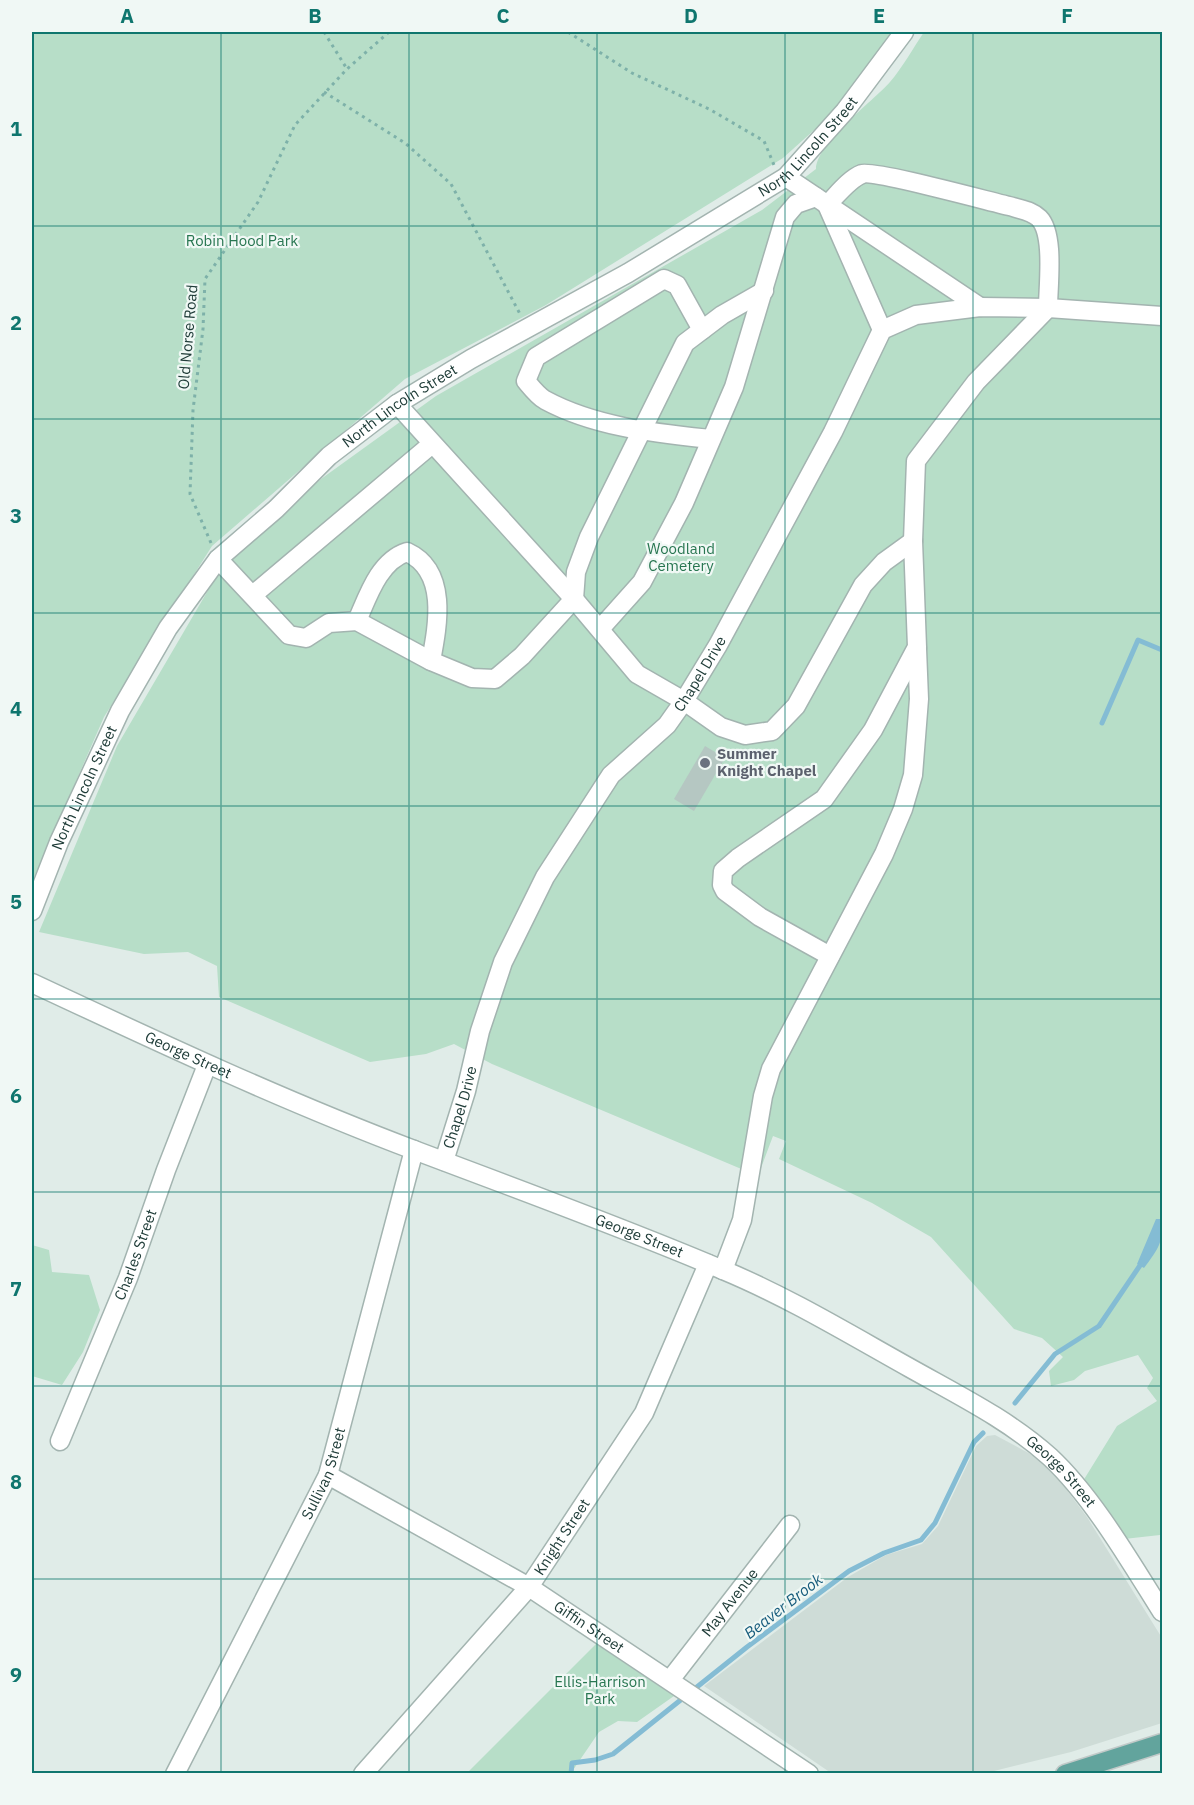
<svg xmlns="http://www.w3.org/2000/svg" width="1194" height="1805" viewBox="0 0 1194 1805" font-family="'IBM Plex Sans',sans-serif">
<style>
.built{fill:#cedcd7}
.green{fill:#b7dec8}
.water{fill:#84bcd4}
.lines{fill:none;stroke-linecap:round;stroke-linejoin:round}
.stream{stroke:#84bcd4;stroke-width:5}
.building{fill:#b5c7c2}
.minor-casing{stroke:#a3b4b0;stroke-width:21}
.major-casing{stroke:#c1c9c8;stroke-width:21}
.path{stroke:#7eb1a9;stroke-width:3;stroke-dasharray:3 4.5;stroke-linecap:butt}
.minor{stroke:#fff;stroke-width:18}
.major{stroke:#62a49d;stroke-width:18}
.grid{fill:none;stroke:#0f766e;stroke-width:1.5;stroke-opacity:0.55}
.worship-dot{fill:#6b7280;stroke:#f0f8f5;stroke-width:2}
.labels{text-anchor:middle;stroke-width:4.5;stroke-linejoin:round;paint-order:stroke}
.street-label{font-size:15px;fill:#203d39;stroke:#f0f8f5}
.park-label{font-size:15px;fill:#287651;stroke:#f0f8f5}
.worship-label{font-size:15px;font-weight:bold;fill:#5b616d;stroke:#f0f8f5;text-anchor:start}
.water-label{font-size:16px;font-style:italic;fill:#175c7c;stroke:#f0f8f5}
.neatline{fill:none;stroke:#0f766e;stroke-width:2}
.grid-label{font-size:20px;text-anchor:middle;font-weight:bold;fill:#0f766e}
</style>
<rect width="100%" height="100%" fill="#e0ece8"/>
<path class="built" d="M995,1435L1036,1457L1063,1485L1087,1517L1162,1638V1723L1071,1752L986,1773H831L704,1686L848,1577L886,1555L922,1544L938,1526L976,1446L987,1436Z"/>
<path class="green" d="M32,32H897L832,114L783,158L546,305L405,379L212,546L104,717L32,882Z
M924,32H1162V1539L1160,1535L1124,1539L1083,1481L1117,1426L1157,1401L1147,1388L1153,1378L1138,1355L1085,1371L1074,1380L1051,1386L1049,1371L1063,1357L1042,1338L1014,1329L931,1237L872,1203L779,1159L786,1141L773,1136L758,1176L492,1064L454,1044L426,1054L370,1062L219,997L217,966L188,952L144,954L39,932L117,746L224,563L321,479L436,396L762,210L816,169C817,143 872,102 890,82C903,67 913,48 924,32Z
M32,1245L49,1250L52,1272L89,1275L100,1310L83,1352L62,1385L32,1376Z
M596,1644L674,1696L637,1722L618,1721L599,1732L571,1773H467Z"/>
<path class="water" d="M1156,1219H1162C1163,1243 1159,1248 1144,1268L1137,1264Z"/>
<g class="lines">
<path class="stream" d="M1102,723L1138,640L1162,650
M1015,1403L1055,1354L1099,1326L1143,1261
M571,1774L572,1763L595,1760L613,1754L747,1647L849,1571L884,1553L921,1540L935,1523L974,1442L983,1433"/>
</g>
<path class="building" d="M705,746L725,758L694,811L674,799Z"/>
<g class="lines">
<g class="minor-casing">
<g id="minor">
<path d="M786,177L980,307"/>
<path d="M702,330L677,285L664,279L536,357L526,381C531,387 538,396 545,400C595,427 655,433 710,439"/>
<path d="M397,404L574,599L637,674L684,701L721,727L745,735L772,731L796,706L863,585L884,562L913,541"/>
<path d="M218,559L289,635L306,638L329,623L357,621L431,661L472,678L495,679L522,656L574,599L576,572L589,537L685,343L722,315L764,291"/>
<path d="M254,594L432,444"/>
<path d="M357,621C368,596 379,561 407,552C448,571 438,624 431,661"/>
<path d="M600,629L642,582L684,503L734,387L785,217L796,204L816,197"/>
<path id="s1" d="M32,911L59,842L120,711L168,628L218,559L276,509L329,456L397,404L471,359L628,273L786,177L845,111L904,32"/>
<path d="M830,956L760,917L725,891L722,885L723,871L738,858L824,799L873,730L917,647L913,541L916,461L976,382L1048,308C1048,286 1055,234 1039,218C1032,211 1022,210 1013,207C991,202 874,170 862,174C849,179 837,195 827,205L882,330"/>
<path id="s2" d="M32,983C158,1042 284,1101 414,1150C517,1189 622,1227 723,1270C788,1297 849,1334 910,1368C958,1395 1009,1420 1050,1457C1093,1497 1131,1563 1162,1612"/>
<path id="s3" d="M444,1161L466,1091L480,1031L503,962L545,877L611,775L667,725L684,701L718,645L833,432L882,330L916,315L980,307L1048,308L1162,316"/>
<path d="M723,1270L742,1220L763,1096L771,1069L884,854L903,809L913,775L919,699L917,649"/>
<path id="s4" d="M60,1441L128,1278L166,1170L207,1065"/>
<path id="s5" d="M328,1475L529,1587L809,1774"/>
<path id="s6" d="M670,1680L790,1525"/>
<path id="s7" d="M175,1774L328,1475L414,1150"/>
<path id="s8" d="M363,1774L529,1587L644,1413L708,1264"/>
</g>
</g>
<g class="major-casing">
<path id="major" d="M1065,1774L1162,1743"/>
</g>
<path class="path" d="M324,32L347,69
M568,32L632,73L709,109L764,141L774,165
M324,92L405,143L451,184L520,314
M211,543L190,494L193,410L203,329L205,279L258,202L295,125L347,69L389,32"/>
<use href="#minor" class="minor"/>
<use href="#major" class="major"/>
</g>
<path class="grid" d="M221,32V1774M409,32V1774M597,32V1774M785,32V1774M973,32V1774M32,226H1162M32,419H1162M32,613H1162M32,806H1162M32,999H1162M32,1192H1162M32,1386H1162M32,1579H1162"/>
<circle class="worship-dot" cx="705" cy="763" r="6"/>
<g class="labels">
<g class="street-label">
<text dy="5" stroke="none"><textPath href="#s1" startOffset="1124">North Lincoln Street</textPath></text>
<text transform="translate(188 337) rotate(-85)" y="5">Old Norse Road</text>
<text dy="5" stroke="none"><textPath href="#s1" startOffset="638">North Lincoln Street</textPath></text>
<text dy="5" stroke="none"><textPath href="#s3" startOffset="560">Chapel Drive</textPath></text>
<text dy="5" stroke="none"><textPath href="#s1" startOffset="134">North Lincoln Street</textPath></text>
<text dy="5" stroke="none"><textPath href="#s2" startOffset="172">George Street</textPath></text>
<text dy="5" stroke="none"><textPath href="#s3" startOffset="56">Chapel Drive</textPath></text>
<text dy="5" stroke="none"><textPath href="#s2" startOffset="658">George Street</textPath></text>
<text dy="5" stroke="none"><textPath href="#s4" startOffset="201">Charles Street</textPath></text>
<text dy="5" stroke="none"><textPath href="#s7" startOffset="336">Sullivan Street</textPath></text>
<text dy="5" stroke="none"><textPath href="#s2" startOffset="1144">George Street</textPath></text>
<text dy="5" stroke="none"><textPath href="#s8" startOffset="310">Knight Street</textPath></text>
<text dy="5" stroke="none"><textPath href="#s6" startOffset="98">May Avenue</textPath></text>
<text dy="5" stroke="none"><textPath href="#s5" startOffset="302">Giffin Street</textPath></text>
</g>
<g class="park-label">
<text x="242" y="246">Robin Hood Park</text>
<text x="681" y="554">Woodland<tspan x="681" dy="17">Cemetery</tspan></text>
<text x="600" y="1687">Ellis-Harrison<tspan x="600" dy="17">Park</tspan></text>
</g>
<g class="worship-label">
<text x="717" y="759">Summer<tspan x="717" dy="17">Knight Chapel</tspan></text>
</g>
<g class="water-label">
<text transform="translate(783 1606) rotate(-38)" y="6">Beaver Brook</text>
</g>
</g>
<rect width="1194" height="1805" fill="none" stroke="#f0f8f5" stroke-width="66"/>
<rect x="33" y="33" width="1128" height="1739" class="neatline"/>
<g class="grid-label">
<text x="127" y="23">A</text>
<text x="315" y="23">B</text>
<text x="503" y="23">C</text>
<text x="691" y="23">D</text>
<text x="879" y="23">E</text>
<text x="1067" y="23">F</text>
<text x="16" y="136">1</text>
<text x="16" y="330">2</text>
<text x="16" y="523">3</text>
<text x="16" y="716">4</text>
<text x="16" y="909">5</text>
<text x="16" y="1103">6</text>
<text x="16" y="1296">7</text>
<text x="16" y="1489">8</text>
<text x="16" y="1682">9</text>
</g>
</svg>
